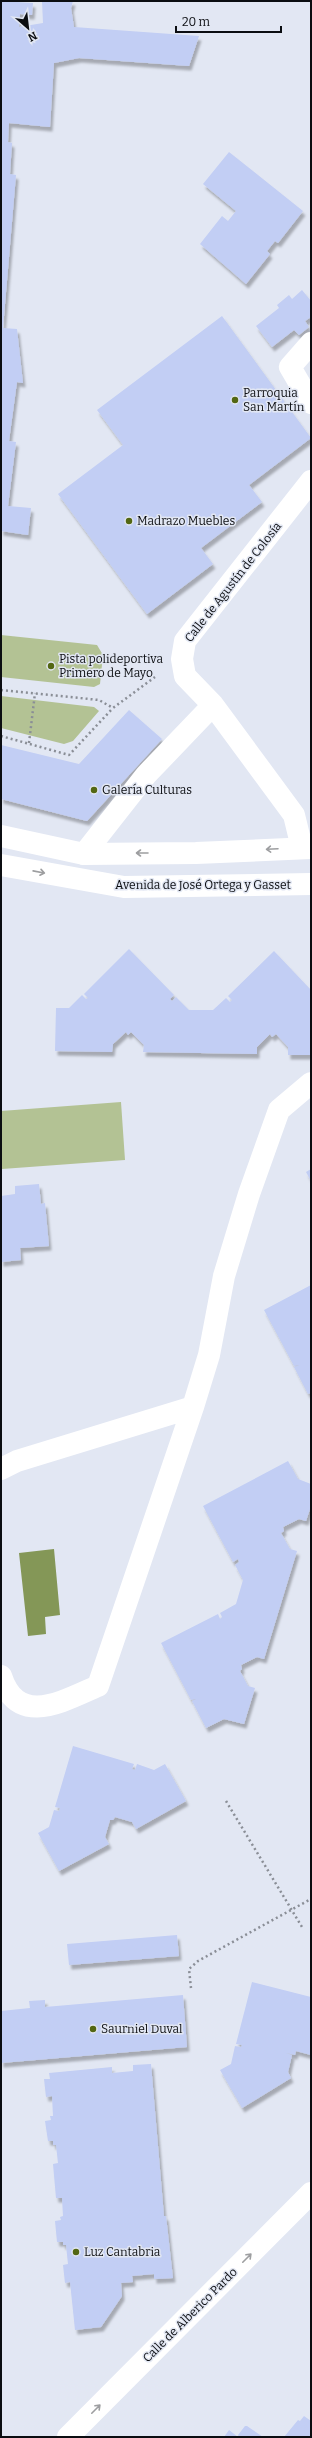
<svg xmlns="http://www.w3.org/2000/svg" width="312" height="2438" viewBox="0 0 312 2438" font-family="Bitter,serif">
<style>
.green{fill:#b3c294}
.water{fill:#849757}
.building{fill:#c2cef4;filter:url(#shadow)}
.lines{fill:none;stroke-linecap:round;stroke-linejoin:round}
.path{stroke:#8a8e96;stroke-width:2.5;stroke-dasharray:2 3;stroke-linecap:butt}
.minor{stroke:#fff;stroke-width:22}
.secondary{stroke:#fff;stroke-width:22}
.oneway{stroke:#9d9ea0}
.poi-dot{fill:#536713;stroke:#e2e7f3;stroke-width:1.5}
.labels{text-anchor:middle;stroke-width:3;stroke-linejoin:round;paint-order:stroke}
.poi-label{font-size:12px;fill:#0b0d11;stroke:#e2e7f3;text-anchor:start}
.street-label{font-size:12px;fill:#0b0d11;stroke:#e2e7f3}
</style>
<defs>
<filter id="shadow"><feDropShadow dx="2.5" dy="4.5" stdDeviation="1" flood-color="#0004"/></filter>
</defs>
<rect width="100%" height="100%" fill="#e2e7f3"/>
<path class="green" d="M1,635L97,645L103,655L100,684L94,687L1,677Z
M1,696L94,707L99,711L73,741L64,744L1,728Z
M121,1102L125,1160L2,1169L1,1111Z"/>
<path class="water" d="M54,1549L60,1615L45,1617L46,1634L28,1636L19,1553Z"/>
<path class="building" d="M1,1L33,3L32,15L20,14L19,27L43,23L42,1H73L71,8L74,27L199,36L189,66L79,58L54,63L50,127L9,123L8,142L12,143L10,174L16,175L3,328L17,329L23,383L17,382L9,441L16,442L8,506L31,508L28,535L1,531Z
M229,152L303,211L278,243L275,241L267,251L270,254L246,284L200,244L222,216L228,221L236,211L203,184Z
M302,290L311,301V317L305,321L309,327L299,335L294,330L272,347L256,326L279,308L277,305L289,295L292,299Z
M222,316L311,438L249,485L262,502L201,548L213,564L147,614L58,494L123,445L97,410Z
M129,710L162,739L87,821L1,799V745L79,764Z
M129,949L174,995L170,999L172,1001L176,997L189,1010H213L226,998L230,1002L232,1000L228,996L274,951L311,990V1055H288V1047L276,1034L272,1037L270,1034L257,1047V1054L143,1052L144,1045L131,1032L128,1035L126,1032L113,1044L112,1052L55,1051L56,1008H69L82,995L86,999L88,998L84,994Z
M311,1169V1181L306,1172Z
M39,1184L41,1204L45,1203L49,1246L20,1248L21,1260L1,1262V1196L15,1194V1186Z
M311,1285V1393L308,1394L294,1367L299,1365L294,1366L264,1310Z
M288,1461L298,1479L311,1484V1506L306,1521L299,1519L283,1527L284,1531L281,1533L290,1549L297,1551L264,1659L257,1657L241,1665L242,1669L240,1671L248,1686L255,1688L244,1724L224,1719L206,1728L192,1701L196,1699L191,1700L161,1643L218,1614L220,1619L222,1617L220,1613L236,1604L243,1580L235,1565L239,1562L238,1559L233,1562L203,1506Z
M73,1746L134,1764L132,1769L135,1770L137,1764L154,1770L165,1764L186,1801L136,1829L132,1822L115,1817L113,1820H110L105,1837L109,1844L59,1871L38,1833L49,1827L54,1810L59,1811L60,1808L55,1807Z
M177,1935L179,1956L69,1965L67,1944Z
M252,1982L311,1997V2055L296,2051L295,2055L286,2053L292,2055L288,2072L291,2078L242,2108L220,2070L231,2064L235,2046L241,2047L242,2045L236,2044Z
M183,1995L187,2047L1,2063V2011L30,2008L29,2001L45,2000V2007Z
M151,2064L164,2216H166L173,2278L154,2279V2274L132,2276L133,2282L121,2283L122,2296L101,2327L75,2330L70,2282L65,2283L63,2265L68,2264L66,2245H63V2242H57L55,2221L61,2220L60,2217L63,2216L62,2198H56L53,2164L58,2163L56,2145H53V2141H48L45,2121L51,2120L50,2116H53L52,2096L46,2097L44,2079H50L49,2073L112,2067V2073L133,2071V2065Z
M304,2416L311,2421V2437H284L298,2420L300,2421Z
M245,2426H247L263,2437H239L238,2435Z
M229,2430L238,2437H224Z"/>
<g class="lines">
<path class="path" d="M1,690L99,700L113,708L155,677
M1,736L69,755L113,708
M29,743L35,693
M226,1801L302,1927
M191,1988L189,1969L198,1961L311,1899"/>
<path class="minor" d="M311,343L290,367L311,403
M302,848L294,815L213,705L185,676L182,659L185,641L311,481
M84,854L146,775L213,705
M1,1469L17,1461L193,1407
M1,1676C18,1728 63,1701 98,1686L193,1407L209,1355L224,1276L249,1194L279,1110L311,1083
M68,2437L311,2193"/>
<path class="secondary" d="M1,836L84,854L196,853L311,848
M1,865L124,887L311,884"/>
</g>
<defs><path id="oneway-shaft" d="M-6 0H5M1.5-3L5.5 0L1.5 3" fill="none" stroke-width="1.6" stroke-linecap="round" stroke-linejoin="round"/></defs>
<g class="oneway">
<use href="#oneway-shaft" transform="translate(272 849) rotate(177)"/>
<use href="#oneway-shaft" transform="translate(142 853) rotate(180)"/>
<use href="#oneway-shaft" transform="translate(39 872) rotate(11)"/>
<use href="#oneway-shaft" transform="translate(247 2258) rotate(-45)"/>
<use href="#oneway-shaft" transform="translate(96 2409) rotate(-45)"/>
</g>
<g class="poi-dot">
<circle cx="235" cy="400" r="4"/>
<circle cx="129" cy="521" r="4"/>
<circle cx="51" cy="666" r="4"/>
<circle cx="94" cy="790" r="4"/>
<circle cx="93" cy="2029" r="4"/>
<circle cx="76" cy="2252" r="4"/>
</g>
<g class="labels">
<g class="poi-label">
<text x="243" y="397">Parroquia<tspan x="243" dy="14">San Martín</tspan></text>
<text x="137" y="525">Madrazo Muebles</text>
<text x="59" y="663">Pista polideportiva<tspan x="59" dy="14">Primero de Mayo</tspan></text>
<text x="102" y="794">Galería Culturas</text>
<text x="101" y="2033">Saurniel Duval</text>
<text x="84" y="2256">Luz Cantabria</text>
</g>
<g class="street-label">
<text transform="translate(233 582) rotate(-52)" y="4">Calle de Agustín de Colosía</text>
<text x="203" y="889">Avenida de José Ortega y Gasset</text>
<text transform="translate(190 2315) rotate(-45)" y="4">Calle de Alberico Pardo</text>
</g>
</g>
<rect width="312" height="2438" fill="none" stroke="#0b0d11" stroke-width="4"/>
<g transform="translate(28 28) rotate(152)" stroke="#e2e7f3" stroke-width="3" paint-order="stroke">
<path d="M0-3L7 15L0 10L-7 15Z" fill="#0b0d11"/>
<text y="-6" font-size="11" font-weight="bold" text-anchor="middle" fill="#0b0d11">N</text>
</g>
<path d="M176 26v6h105v-6" fill="none" stroke="#0b0d11" stroke-width="2"/>
<text x="182" y="26" font-size="12" fill="#0b0d11" stroke="#e2e7f3" stroke-width="3" paint-order="stroke">20 m</text>
</svg>
